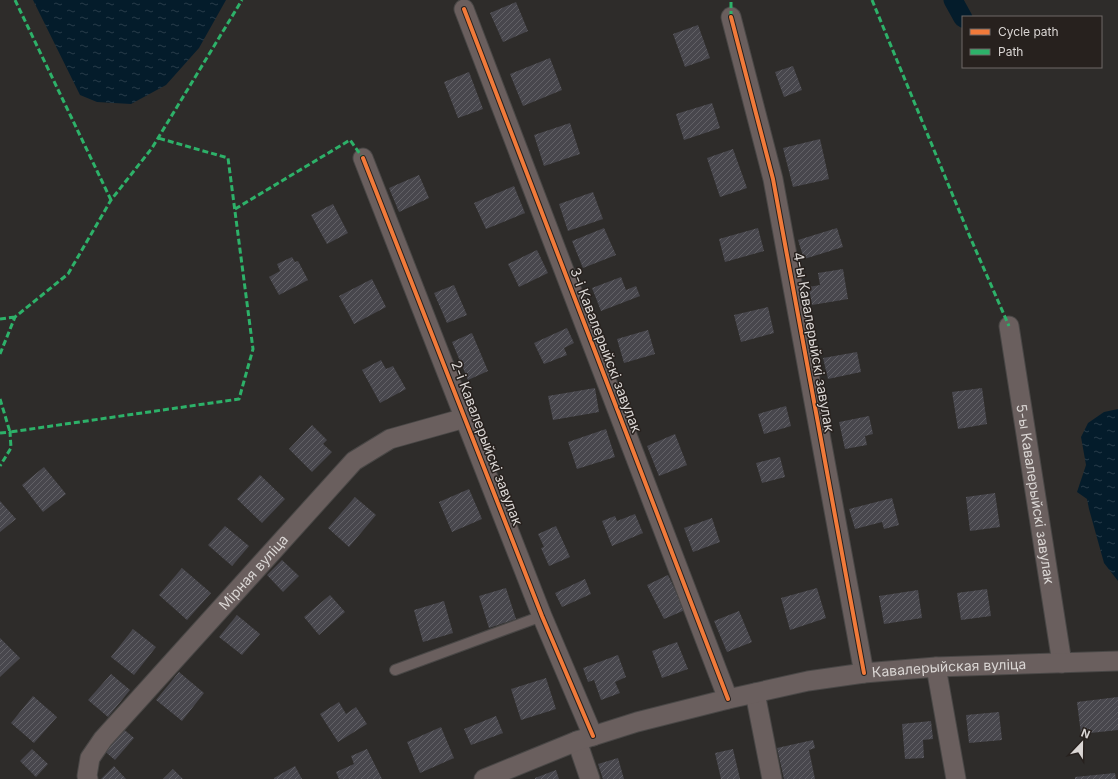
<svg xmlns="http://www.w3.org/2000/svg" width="1118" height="779" viewBox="0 0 1118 779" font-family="Inter,sans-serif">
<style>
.water{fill:url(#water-ripples)}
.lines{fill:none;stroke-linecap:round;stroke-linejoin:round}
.canal{stroke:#041c2b;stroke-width:19}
.building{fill:url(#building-hatch)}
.service-casing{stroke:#494746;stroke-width:12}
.minor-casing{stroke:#494746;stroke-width:21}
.service{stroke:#6a5f5e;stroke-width:10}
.minor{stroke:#6a5f5e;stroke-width:19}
.quiet{stroke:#2db169;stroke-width:3;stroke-dasharray:6 3;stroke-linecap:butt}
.cycleway-casing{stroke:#27211e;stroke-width:6}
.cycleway{stroke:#f17a3a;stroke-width:4}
.labels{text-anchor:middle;stroke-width:3;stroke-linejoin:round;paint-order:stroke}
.street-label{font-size:14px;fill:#dad6d4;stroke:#27211e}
</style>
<defs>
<pattern id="water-ripples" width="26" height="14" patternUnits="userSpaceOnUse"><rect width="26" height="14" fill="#041c2b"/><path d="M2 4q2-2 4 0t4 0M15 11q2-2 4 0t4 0" fill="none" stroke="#283c49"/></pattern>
<pattern id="building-hatch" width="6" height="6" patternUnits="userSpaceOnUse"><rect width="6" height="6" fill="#48474d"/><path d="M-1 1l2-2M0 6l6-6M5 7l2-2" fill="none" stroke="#626166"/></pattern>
</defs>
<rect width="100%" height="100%" fill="#2e2c2a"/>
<path class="water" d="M33,0H226L199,48L166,85L131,104L97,102L80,95Z
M1118,409V581L1104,563L1089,509L1087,499L1077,492L1086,465L1081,437L1088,423L1104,412Z"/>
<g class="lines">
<path class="canal" d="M953,0L963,18"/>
</g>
<path class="building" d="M516,2L528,31L503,42L490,13Z
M698,25L710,58L685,67L673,34Z
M550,58L562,90L523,106L510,74Z
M793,66L802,90L784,97L775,72Z
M469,72L483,109L458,118L444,82Z
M712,103L720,128L684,140L676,114Z
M570,123L580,154L544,166L534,135Z
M820,139L829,179L793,187L783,148Z
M733,149L747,188L720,197L707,158Z
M419,175L429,198L399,212L389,188Z
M514,186L525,213L486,229L474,203Z
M593,192L603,219L568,231L559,204Z
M333,204L348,233L327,244L311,215Z
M604,228L616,255L583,268L572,241Z
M758,228L764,251L725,262L719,239Z
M837,228L843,247L804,259L798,240Z
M537,250L548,273L519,287L508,264Z
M292,257L295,262L298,261L308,280L279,295L269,277L280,271L277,264Z
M843,269L848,299L812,305L809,287L820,285L818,273Z
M621,277L626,290L636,286L640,296L601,311L592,288Z
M372,279L386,307L354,324L339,296Z
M454,285L467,315L447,323L434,293Z
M768,307L774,333L741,342L734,315Z
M567,328L574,343L564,348L567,355L544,364L534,343Z
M648,330L655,354L624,363L617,339Z
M472,333L488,371L468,380L452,342Z
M857,352L861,372L828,379L823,358Z
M381,360L386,369L393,366L406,389L380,403L362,370Z
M595,388L599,412L553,420L548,396Z
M982,388L987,424L958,429L952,392Z
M786,406L791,426L764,434L758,414Z
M869,416L873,434L865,436L867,445L845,449L839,422Z
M312,425L327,440L323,444L332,452L312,472L289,449Z
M606,429L615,457L577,469L568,442Z
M675,434L687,465L659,476L647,446Z
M780,457L785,477L762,483L756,463Z
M44,467L66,494L43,512L22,485Z
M260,475L285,499L262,523L237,499Z
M469,489L482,519L452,532L439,502Z
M995,493L1000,527L970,531L966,497Z
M355,497L376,515L349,547L328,528Z
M892,498L899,525L884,529L882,522L855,529L849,509Z
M0,501L16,519L0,532Z
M635,514L643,533L612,546L602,521L615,516L617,521Z
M712,518L720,542L693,552L684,528Z
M225,526L249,546L232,566L208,545Z
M556,526L570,557L549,566L541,548L544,547L538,534Z
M282,560L299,576L283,592L267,575Z
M182,568L211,593L187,620L159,595Z
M668,575L685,610L664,619L647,585Z
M585,579L591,594L562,607L555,593Z
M506,588L516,619L489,628L479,596Z
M817,588L826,618L790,630L781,598Z
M987,589L991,616L961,620L957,593Z
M918,590L922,618L884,624L879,596Z
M330,595L345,612L319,635L304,617Z
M444,601L453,633L423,642L414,610Z
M739,611L752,642L727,652L714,621Z
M237,615L260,634L242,655L219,637Z
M133,629L156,647L134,675L111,657Z
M0,638L20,658L0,677Z
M677,642L688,669L662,678L652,651Z
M618,655L626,677L615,682L620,693L601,700L594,680L588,682L583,668Z
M179,672L204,693L182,721L156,700Z
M111,674L130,690L108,717L88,700Z
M546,678L556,709L521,720L511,689Z
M33,696L57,717L34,743L11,723Z
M1118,697V730L1081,734L1077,702Z
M339,702L346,714L356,707L367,724L338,742L320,714Z
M999,712L1002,740L969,743L966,715Z
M496,716L503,733L471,745L464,729Z
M931,721L933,739L923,740L924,758L905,759L902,724Z
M121,727L134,738L115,760L102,749Z
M441,727L454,758L420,773L407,742Z
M813,740L815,748L809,750L815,779H784L777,748Z
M32,749L48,764L36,777L20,761Z
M367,749L382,779H339L336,772L354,764L351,756Z
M733,749L740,779H721L715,753Z
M618,758L624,779H603L598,764Z
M114,766L126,779H101Z
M295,766L302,779H274V778Z
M173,769L183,779H163Z
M556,770L559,779H535V778Z
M1115,773L1116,779H1075V777Z"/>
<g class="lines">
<g class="service-casing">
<path id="service" d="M395,670L542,616"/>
</g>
<g class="minor-casing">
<g id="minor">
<path d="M464,9L728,699"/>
<path d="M731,17L773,179L864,673"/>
<path d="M363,158L542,616L593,736"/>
<path id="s1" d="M1009,326L1062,663"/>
<path d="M936,667L956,779"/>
<path d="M755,693L772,779"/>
<path d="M577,741L590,779"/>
<path id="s2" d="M88,779L87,776L90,758L103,739L354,461L390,439L465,418"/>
<path id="s3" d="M484,779L577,741L637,722L728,699L808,681L864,673L936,667L1118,661"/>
</g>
</g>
<use href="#service" class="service"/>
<use href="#minor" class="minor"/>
<path class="quiet" d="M15,0L111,200
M872,0L970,237L1009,326
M731,17V0
M235,209L350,140L363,158
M0,319L15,317
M0,354L15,317L68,274L111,200L152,148L242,0
M0,399L10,432L239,399L253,349L228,158L158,138
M0,433L10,432L11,448L0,466"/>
<g class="cycleway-casing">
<path id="cycleway" d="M464,9L728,699
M731,17L773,179L864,673
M363,158L542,616L593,736"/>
</g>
<use href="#cycleway" class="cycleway"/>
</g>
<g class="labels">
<g class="street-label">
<text transform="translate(814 342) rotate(80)" y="5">4-ы Кавалерыйскі завулак</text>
<text transform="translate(606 350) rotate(69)" y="5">3-і Кавалерыйскі завулак</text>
<text transform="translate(487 443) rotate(69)" y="5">2-і Кавалерыйскі завулак</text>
<text dy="5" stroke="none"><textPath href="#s1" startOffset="170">5-ы Кавалерыйскі завулак</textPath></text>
<text dy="5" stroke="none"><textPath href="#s2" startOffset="269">Мірная вуліца</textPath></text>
<text dy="5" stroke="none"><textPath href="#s3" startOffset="481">Кавалерыйская вуліца</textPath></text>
</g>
</g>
<rect x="962" y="16" width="140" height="52" fill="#27211e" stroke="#6f6967"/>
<rect x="970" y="29" width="20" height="6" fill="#f17a3a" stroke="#6f6967"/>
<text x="998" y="36" font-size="12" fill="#dad6d4">Cycle path</text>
<rect x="970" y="49" width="20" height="6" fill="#2db169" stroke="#6f6967"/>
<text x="998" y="56" font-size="12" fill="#dad6d4">Path</text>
<g transform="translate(1082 743) rotate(22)" stroke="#27211e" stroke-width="3" paint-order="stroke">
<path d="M0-3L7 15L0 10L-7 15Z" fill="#dad6d4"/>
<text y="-6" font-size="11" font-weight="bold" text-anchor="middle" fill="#dad6d4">N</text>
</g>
</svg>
